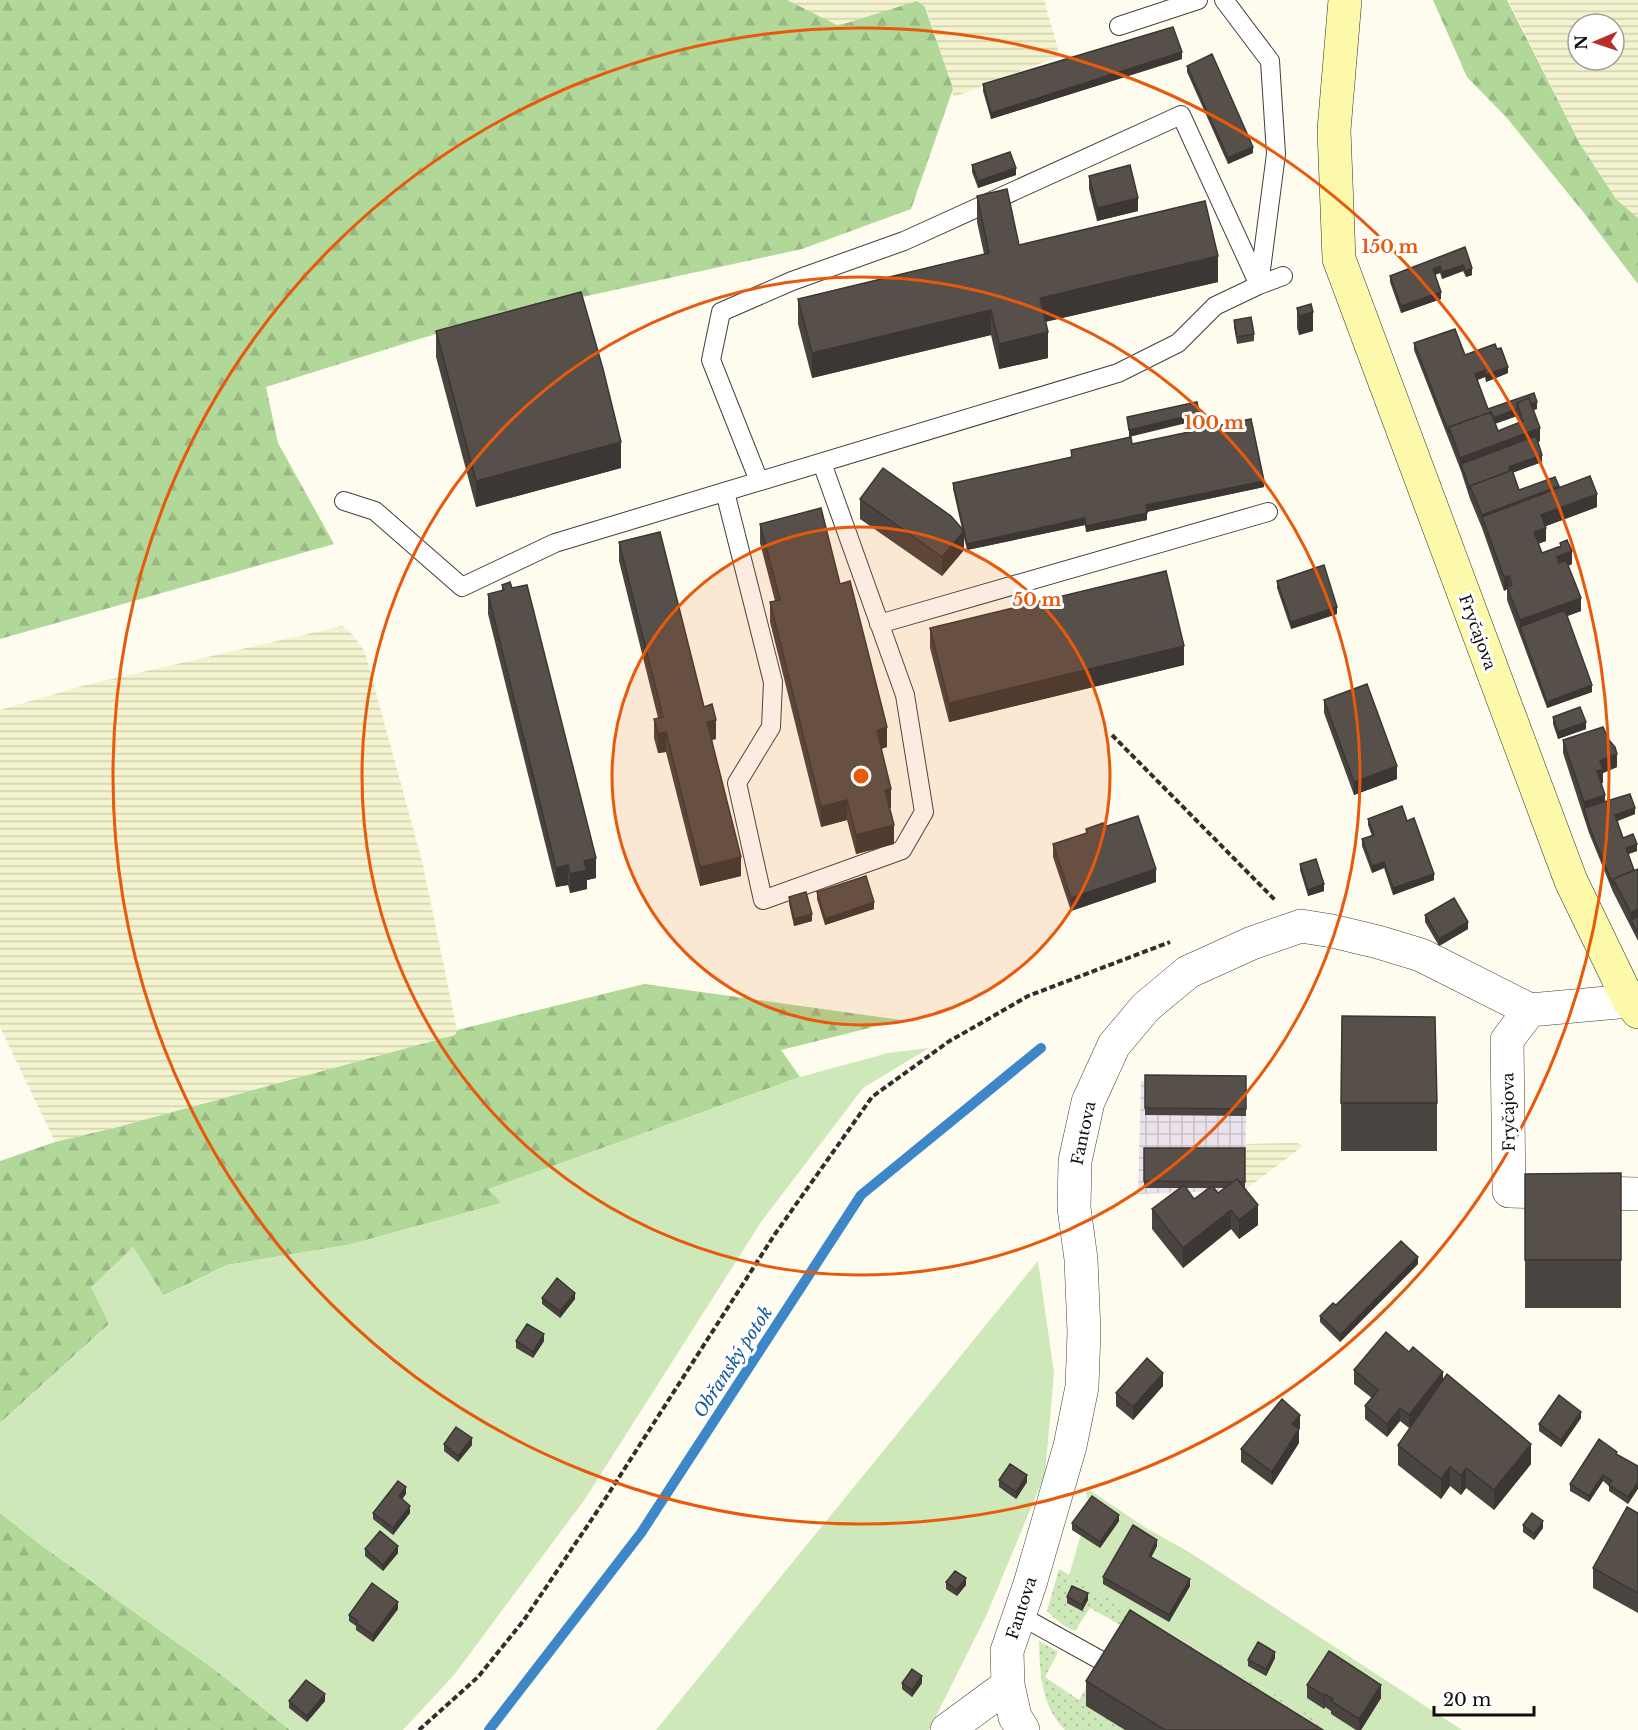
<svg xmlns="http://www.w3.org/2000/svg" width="1638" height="1730" viewBox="0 0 1638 1730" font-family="'Libre Baskerville',serif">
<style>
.industrial{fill:url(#industrial-grid)}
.farmland{fill:url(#farmland-rules);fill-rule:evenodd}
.grass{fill:url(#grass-dots)}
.forest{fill:url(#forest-firs)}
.park{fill:#cee8b9}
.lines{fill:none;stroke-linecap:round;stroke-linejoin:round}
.stream{stroke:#3d87c9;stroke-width:10}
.service-casing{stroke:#404040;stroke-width:20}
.minor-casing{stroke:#404040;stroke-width:34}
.secondary-casing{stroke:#2f2f2f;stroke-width:34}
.path{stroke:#2f2f2f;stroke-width:4;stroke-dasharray:6 3;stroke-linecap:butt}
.service{stroke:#fff;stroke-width:18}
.minor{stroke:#fff;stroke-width:33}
.secondary{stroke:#fcf9ab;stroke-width:33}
.wall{fill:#4a4440;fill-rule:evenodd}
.shaded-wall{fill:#3c3734}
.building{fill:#564f4a;stroke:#3c3734;stroke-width:1.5}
.ring{fill:none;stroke:#e8590c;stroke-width:3}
.labels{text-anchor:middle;stroke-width:6;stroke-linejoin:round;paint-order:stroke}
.street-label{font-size:16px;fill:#0d0d0d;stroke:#fff}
.water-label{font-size:18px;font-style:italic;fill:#1a5a9b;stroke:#fff}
.centre{fill:#e8590c;stroke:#fff;stroke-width:3}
.ring-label{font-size:18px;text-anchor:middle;font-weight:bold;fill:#e8590c;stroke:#fff;stroke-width:6;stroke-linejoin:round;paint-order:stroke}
</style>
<defs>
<pattern id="industrial-grid" width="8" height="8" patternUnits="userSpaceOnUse" patternTransform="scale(1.5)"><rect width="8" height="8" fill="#ebe2ec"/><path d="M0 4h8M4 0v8" fill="none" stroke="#c8c1c9"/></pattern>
<pattern id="farmland-rules" width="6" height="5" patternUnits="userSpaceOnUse" patternTransform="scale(1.5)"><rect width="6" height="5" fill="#f4f3cf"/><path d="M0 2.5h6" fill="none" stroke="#d0cfb1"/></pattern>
<pattern id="grass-dots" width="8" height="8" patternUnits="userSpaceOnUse" patternTransform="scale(1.5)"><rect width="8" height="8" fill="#cee8b9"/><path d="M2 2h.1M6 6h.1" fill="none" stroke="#b0c69e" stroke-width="1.8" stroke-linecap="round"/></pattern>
<pattern id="forest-firs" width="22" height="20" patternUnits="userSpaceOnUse" patternTransform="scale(1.5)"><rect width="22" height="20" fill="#b1d898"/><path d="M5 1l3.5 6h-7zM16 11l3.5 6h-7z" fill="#97b882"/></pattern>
</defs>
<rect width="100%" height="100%" fill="#fefcee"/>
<path class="industrial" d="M1141,1081H1163L1246,1116L1245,1190L1138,1194Z"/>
<path class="farmland" d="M787,0H1044L1060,56L954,97L926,7L837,25Z
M1508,0H1638V218L1616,199L1580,144ZM1578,24H1614V60H1578Z
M342,626L353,635L365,652L423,865L457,1030L456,1035L118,1127L55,1142L0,1027V710L82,686Z
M1297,1143L1303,1146L1245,1190L1246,1144Z"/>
<path class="grass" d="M1059,1569L1336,1730H1065C1041,1706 1040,1673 1039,1641L1057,1651V1654L1045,1677L1079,1700L1122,1626L1090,1608L1075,1631C1064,1627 1055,1619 1047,1611Z"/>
<path class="forest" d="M0,0H787L837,25L847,23L917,1L925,7L953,89L911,209L802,249L514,312L419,339L266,387L278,443L334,544L0,639Z
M1433,0H1507L1580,144L1616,199L1638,218V284L1584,213L1507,118L1467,77Z
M644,984L901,1020L781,1050L800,1077L489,1189L502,1203L348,1245L227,1265L163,1296L133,1247L109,1324L0,1423V1161L55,1142L118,1127L455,1035L457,1030Z
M0,1513L41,1545L218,1672L290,1730H0Z"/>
<path class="park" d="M929,1048L863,1088L761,1222L585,1499L454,1675L403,1730H290L218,1672L41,1545L0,1513V1423L109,1324L91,1287L133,1247L164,1296L227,1265L348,1245L501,1203L489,1189L800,1077L888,1053Z
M1038,1261L1054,1373L1045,1474L987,1614L929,1730H656Z
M1085,1487L1146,1528L1189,1552L1462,1730H1336L1069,1575L1089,1507Z"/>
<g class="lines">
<path class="stream" d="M489,1730L641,1533L861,1195L1041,1048"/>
<g class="service-casing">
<path id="service" d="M1119,26L1198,0
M759,481L711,360L721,312L792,281L904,241L1181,115L1259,285L1276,154L1270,61L1224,0
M725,492L773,682L771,727L737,783L763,900L902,850L924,812L905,695L822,463
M344,501L375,511L462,587L555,543L1118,373L1178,343L1215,306L1259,285L1283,276
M879,624L1268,512
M1019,1615L1111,1666"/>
</g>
<g class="minor-casing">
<path id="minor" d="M1629,1001L1530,1010L1507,1040L1509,1191L1638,1194
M947,1730L1008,1685
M1023,1730L1015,1717L1008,1685L1007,1651L1030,1584L1070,1446L1082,1387L1084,1332L1081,1259L1074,1208L1075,1161L1088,1102L1114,1045L1146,1007L1188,972L1252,943L1301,926L1332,931L1378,942L1421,955L1530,1010"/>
</g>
<g class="secondary-casing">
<path id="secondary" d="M1345,0L1334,130L1339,259L1571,881L1629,1001L1638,1012"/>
</g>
<path class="path" d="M1112,735L1275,900
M419,1730L478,1677L524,1620L600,1507L775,1234L872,1097L948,1042L1028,996L1170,942"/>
<use href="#service" class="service"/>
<use href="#minor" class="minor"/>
<use href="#secondary" class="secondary"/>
</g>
<path class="wall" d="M1182,59L991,119L983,91V84Z
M1187,66L1253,153L1228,164L1187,72Z
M972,165L1016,175L978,188L972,172Z
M1089,176L1138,211L1097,221L1089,189Z
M977,196L1019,245L1218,282L1045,322L1048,358L999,369L991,335L812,378L798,324V299L984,254L977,222Z
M1465,247L1472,275L1466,277L1463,271L1442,279L1440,273L1435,275L1441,299L1401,313L1390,282V276Z
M1297,308L1313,331L1299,335L1297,328Z
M1234,320L1254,334V341L1237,344L1234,327Z
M436,331L621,468L476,507L436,357Z
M1414,343L1508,373L1486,382L1485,377L1477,380L1488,409L1534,393L1537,409L1533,410L1540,441L1538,442L1542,462L1512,473L1519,490L1559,487L1597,507L1546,526V541L1538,544L1542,553L1560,547V543L1572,564L1568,566L1581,611L1567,616L1592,692L1547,708L1507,600V589L1504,591L1482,528L1470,499L1461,471L1414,350ZM1517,416L1519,423L1498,431L1495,424Z
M1132,444L1264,487L1147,512V520L1086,532L1085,525L967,550L964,538V550L942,576L860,519V499L962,529L953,489V483L1071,458V450Z
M760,524L840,584L887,747L881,749L891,808H889L894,844L856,854L847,820L821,827L770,622V602L775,601L760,543Z
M619,542L704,707L716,739L712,740L741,876L700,886L666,752L658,753L654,738V719L658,718L619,561Z
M1277,581L1337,614L1291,629L1277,588Z
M502,585L596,878L587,880V889L570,893L568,885L556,887L488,614V594L502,591Z
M930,628L1184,665L949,722L930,648Z
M1324,700L1397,779L1354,795L1324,713Z
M1553,717L1586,729L1558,739L1553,724Z
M1563,740L1617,767L1603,773V783H1601L1605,802L1635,814L1617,821L1623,838L1637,851L1628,854L1634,870L1638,869V941L1613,892L1589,833L1563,753Z
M1368,819L1407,821L1434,880L1393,895L1384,868L1372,873L1362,846V839L1372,836L1368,825Z
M1104,827L1156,882L1071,911L1053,857V844L1086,833V829Z
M1300,864L1324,891L1308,896L1300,870Z
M817,892L874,909L825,925L817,899Z
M789,897L812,921L794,926L789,904Z
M1425,915L1468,929L1439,946L1425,922Z
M1145,1075L1246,1076V1116L1145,1115Z
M1341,1103H1437V1151H1341Z
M1144,1148H1245V1188L1258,1225L1239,1239L1231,1229L1183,1268L1152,1229V1209L1180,1188H1144ZM1186,1188H1208L1194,1199ZM1215,1188H1224L1218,1193Z
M1621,1173V1308H1525V1174Z
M1418,1264L1340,1342L1320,1322V1316L1336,1305Z
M542,1298L575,1299L560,1318L542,1304Z
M516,1341H544L533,1358L516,1348Z
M1354,1370L1443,1380L1531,1464L1494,1510L1466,1488L1461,1495L1450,1486L1441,1499L1398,1465V1445L1416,1419L1409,1428L1400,1421L1387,1437L1365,1419V1406L1372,1398L1354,1384Z
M1163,1386L1133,1420L1116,1406V1393Z
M1581,1418L1561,1447L1539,1431V1424Z
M1300,1428L1298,1429L1299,1443L1272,1485L1241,1462V1449Z
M444,1444L472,1445L458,1462L444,1451Z
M1617,1455L1638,1466L1628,1504L1609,1491V1486L1603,1481L1589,1502L1570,1491V1484Z
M999,1480L1027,1482L1016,1499L999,1487Z
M406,1494L402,1499L410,1513L393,1535L373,1519V1513Z
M1638,1513V1613L1593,1588V1568Z
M1119,1521L1100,1548L1072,1530V1523Z
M1523,1525L1543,1528L1534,1540L1523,1532Z
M1157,1546L1151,1557L1190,1586L1169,1622L1103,1584V1577Z
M365,1549L398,1553L383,1571L365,1556Z
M946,1582L966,1585L957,1596L946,1589Z
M1067,1597L1088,1600L1082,1611L1067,1603Z
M398,1609L373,1642L356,1630V1626L349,1621V1615Z
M1275,1658L1266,1676L1248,1666V1660Z
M1086,1681L1323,1730H1125L1086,1706Z
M902,1683H922L912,1697L902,1689Z
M1307,1685L1381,1698L1361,1730H1356L1331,1714V1711L1325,1707L1324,1709L1307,1698Z
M289,1701H325L307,1722L289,1708Z"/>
<path class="shaded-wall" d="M1182,52V59L991,119V113Z
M1253,147V153L1228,164V158Z
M1016,168V175L978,188V181Z
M1138,198V211L1097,221V208Z
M1218,256V282L1040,323V298Z
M1463,265V271L1442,279V272Z
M1440,266V273L1433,275V269Z
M1472,268V275L1466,277V271Z
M1441,292V299L1401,313V306Z
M991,310V335L812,378V353Z
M1313,312V331L1299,335V316Z
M1048,332V358L999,369V344Z
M1508,367V373L1486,382V375Z
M1485,370V377L1475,381V374Z
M1537,402V409L1520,415L1518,409Z
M1517,409V416L1453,438L1451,433Z
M1199,413V420L1129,437V430Z
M1540,428V441L1463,470L1461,464L1460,471V458Z
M621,442V468L476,507V481Z
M1542,455V462L1509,474V467Z
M1264,481V487L1146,512V505Z
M1559,486V499L1482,517V528V515Z
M1597,494V507L1541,528V515Z
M1147,513V520L1086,532V526Z
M1085,518V525L967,550V544Z
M1546,528V541L1534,545V532Z
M964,531V550L942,576V557Z
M1572,551V564L1557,570V557Z
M1509,576V589L1507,587V589L1504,591V577Z
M1581,598V611L1522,633L1520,627V620Z
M1337,607V614L1291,629V622Z
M1184,646V665L949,722V703Z
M1592,685V692L1547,708V702Z
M716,720V739L707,741V722Z
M1586,722V729L1558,739V732Z
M887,727V747L877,750V731Z
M666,732V752L658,753V734Z
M1617,754V767L1603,773V783L1597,785V771L1600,761Z
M1397,766V779L1354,795V782Z
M891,789V808L885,810V790Z
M1605,795V808H1584V802Z
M847,800V820L821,827V807Z
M1635,808V814L1615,822V815Z
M894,825V844L856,854V835Z
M1637,844V851L1626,855V848Z
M741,857V876L700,886V867Z
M596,858V878L587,880V889L570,893V874L584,861Z
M1384,862V868L1372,873V866Z
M568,865V885L556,887V868Z
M1156,869V882L1071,911V898Z
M1434,874V880L1393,895V888Z
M1324,884V891L1308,896V890Z
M874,902V909L825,925V919Z
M1638,909V922L1631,920V913Z
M812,914V921L794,926V919Z
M1468,922V929L1439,946V939Z
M1258,1205V1225L1239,1239V1220Z
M1231,1210V1229L1183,1268V1248Z
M1418,1257V1264L1340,1342V1335Z
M575,1293V1299L560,1318V1311Z
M544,1334V1341L533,1358V1352Z
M1443,1372V1385L1409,1428V1415Z
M1163,1373V1386L1133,1420V1407Z
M1400,1408V1421L1387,1437V1424Z
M1581,1412V1418L1561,1447V1440Z
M1300,1415V1428L1292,1437V1424Z
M1299,1429V1443L1272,1485V1472Z
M472,1438V1445L458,1462V1456Z
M1531,1444V1464L1494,1510V1490Z
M1450,1467V1486L1441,1499V1479Z
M1466,1468V1488L1461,1495V1476Z
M1027,1475V1482L1016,1499V1492Z
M1603,1475V1481L1589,1502V1496Z
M1638,1482V1489L1628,1504V1497Z
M406,1487V1494L399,1503V1496Z
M410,1506V1513L393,1535V1528Z
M1119,1515V1521L1100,1548V1542Z
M1543,1521V1528L1534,1540V1534Z
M1157,1540V1546L1149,1562V1556Z
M398,1546V1553L383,1571V1565Z
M966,1578V1585L957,1596V1590Z
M1190,1579V1586L1169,1622V1615Z
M1088,1593V1600L1082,1611V1605Z
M398,1602V1609L373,1642V1635Z
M1275,1652V1658L1266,1676V1669Z
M922,1676V1683L912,1697V1690Z
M1381,1685V1698L1361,1730H1359V1719Z
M325,1694V1701L307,1722V1716Z
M1325,1694V1707L1324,1709V1696Z"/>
<path class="building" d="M1173,27L1182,52L991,113L983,84Z
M1212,54L1253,147L1228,158L1187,66Z
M1010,152L1016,168L978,181L972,165Z
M1130,165L1138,198L1097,208L1089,176Z
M1007,189L1019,245L1205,201L1218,256L1040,298L1048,332L999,344L991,310L812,353L798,299L989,253L977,196Z
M1465,247L1472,268L1466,271L1463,265L1442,272L1440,266L1433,269L1441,292L1401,306L1390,276Z
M581,292L603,369L621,442L476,481L436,331Z
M1311,304L1313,312L1299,316L1297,308Z
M1251,317L1254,334L1237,337L1234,320Z
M1455,329L1465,355L1495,344L1497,349L1501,348L1508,367L1486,375L1485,370L1475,374L1488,409L1534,393L1537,402L1531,404L1529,398L1517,403V409L1493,418L1491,412L1449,427V433L1414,343Z
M1529,398L1540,428L1460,458L1449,427L1491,412L1498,431L1523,421L1517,403Z
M1197,402L1199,413L1129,430L1127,417Z
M1251,419L1264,481L1146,505L1147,513L1086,526L1085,518L967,544L953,483L1072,457L1071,450L1131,437L1132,444Z
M1536,436L1542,455L1509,467L1510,471L1470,486V490L1461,464Z
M883,468L951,516L964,531L942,557L860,499Z
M1512,470L1519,490L1555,477L1559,486L1482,515L1470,486Z
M1590,476L1597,494L1541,515L1546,528L1534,532L1542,553L1561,546L1560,543L1567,540L1572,551L1557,557L1559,563L1566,560L1581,598L1520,620L1507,587L1512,585L1509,576L1504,577L1482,517Z
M821,508L840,584L850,581L887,727L877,731L891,789L885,790L894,825L856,835L847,800L821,807L770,602L780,600L760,524Z
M660,532L704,707L712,704L716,720L707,722L741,857L700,867L666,732L658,734L654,719L663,717L619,542Z
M1324,565L1337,607L1291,622L1277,581Z
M1166,571L1184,646L949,703L930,628Z
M510,582L512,588L527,585L596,858L584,861L587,870L570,874L568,865L556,868L488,594L504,590L502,585Z
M1565,610L1592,685L1547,702L1520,627Z
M1367,684L1397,766L1354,782L1324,700Z
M1580,707L1586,722L1558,732L1553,717Z
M1603,727L1609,740L1615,747L1617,754L1600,761L1603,769L1597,771L1605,795L1584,802L1563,740Z
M1630,794L1635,808L1615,815L1623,838L1633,834L1637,844L1626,848L1634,870L1613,879V885L1589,826L1584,808Z
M1402,806L1407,821L1414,818L1434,874L1393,888L1384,862L1372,866L1362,839L1374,835L1368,819Z
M1138,816L1156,869L1071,898L1053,844L1087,833L1086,829L1103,823L1104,827Z
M1316,859L1324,884L1308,890L1300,864Z
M1638,869V909L1631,913L1613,879Z
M866,876L874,902L825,919L817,892Z
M806,892L812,914L794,919L789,897Z
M1454,898L1468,922L1439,939L1425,915Z
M1638,916V934L1631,920Z
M1342,1016L1435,1017L1437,1103H1341Z
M1145,1075L1246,1076V1109L1145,1108Z
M1144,1148H1245V1182H1240L1237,1179L1233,1182L1144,1181Z
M1621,1173V1260H1525V1174Z
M1237,1179L1258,1205L1239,1220L1231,1210L1183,1248L1152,1209L1184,1185L1194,1199L1212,1186L1218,1193Z
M1401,1241L1418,1257L1340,1335L1320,1316L1333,1303L1336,1305Z
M557,1278L575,1293L560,1311L542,1298Z
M527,1324L544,1334L533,1352L516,1341Z
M1386,1332L1409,1352L1413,1347L1443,1372L1409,1415L1400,1408L1387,1424L1365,1406L1378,1390L1354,1370Z
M1147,1358L1163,1373L1133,1407L1116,1393Z
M1447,1374L1531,1444L1494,1490L1466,1468L1461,1476L1450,1467L1441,1479L1398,1445Z
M1559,1395L1581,1412L1561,1440L1539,1424Z
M1282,1399L1300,1415L1292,1424L1299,1429L1272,1472L1241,1449Z
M456,1427L472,1438L458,1456L444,1444Z
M1599,1439L1617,1452L1616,1454L1638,1466V1482L1628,1497L1609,1485L1612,1481L1603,1475L1589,1496L1570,1484Z
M1010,1464L1027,1475L1016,1492L999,1480Z
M398,1481L406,1487L399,1496L410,1506L393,1528L373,1513Z
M1092,1496L1119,1515L1100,1542L1072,1523Z
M1627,1507L1638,1513V1593L1593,1568Z
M1532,1513L1543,1521L1534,1534L1523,1525Z
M1133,1525L1157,1540L1149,1556L1190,1579L1169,1615L1103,1577Z
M380,1531L398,1546L383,1565L365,1549Z
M955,1571L966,1578L957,1590L946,1582Z
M372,1583L398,1602L373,1635L356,1623L358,1621L349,1615Z
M1072,1586L1088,1593L1082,1605L1067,1597Z
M1130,1610L1323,1730H1165L1086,1681Z
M1258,1642L1275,1652L1266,1669L1248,1660Z
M1329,1651L1381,1685L1359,1719L1331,1701L1333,1699L1325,1694L1324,1696L1307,1685Z
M912,1669L922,1676L912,1690L902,1683Z
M306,1680L325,1694L307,1716L289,1701Z"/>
<circle cx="861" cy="776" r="249" fill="#e8590c" fill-opacity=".12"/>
<g class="ring">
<circle cx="861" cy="776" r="249"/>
<circle cx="861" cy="776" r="499"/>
<circle cx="861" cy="776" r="748"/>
</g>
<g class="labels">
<g class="street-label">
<text transform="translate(1478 632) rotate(70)" y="6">Fryčajova</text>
<text transform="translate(1508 1112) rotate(-91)" y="6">Fryčajova</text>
<text transform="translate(1083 1133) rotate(-78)" y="6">Fantova</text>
<text transform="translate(1021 1608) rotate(-72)" y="6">Fantova</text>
</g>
<g class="water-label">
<text transform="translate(733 1362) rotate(-57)" y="6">Obřanský potok</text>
</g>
</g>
<circle cx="861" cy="776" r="9" class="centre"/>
<g class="ring-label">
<text x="1390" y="253">150 m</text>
<text x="1214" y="429">100 m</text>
<text x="1037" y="606">50 m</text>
</g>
<g transform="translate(1596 42) rotate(268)"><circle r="28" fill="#ffffff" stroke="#9e9e9e" stroke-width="1.5"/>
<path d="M0-4.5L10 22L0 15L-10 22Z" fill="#b92d29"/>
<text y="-9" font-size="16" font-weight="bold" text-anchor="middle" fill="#0d0d0d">N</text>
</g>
<path d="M1434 1706v9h100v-9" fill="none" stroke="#0d0d0d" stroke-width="3"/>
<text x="1443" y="1706" font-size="18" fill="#0d0d0d" stroke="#ffffff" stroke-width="4.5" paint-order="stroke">20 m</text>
</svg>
